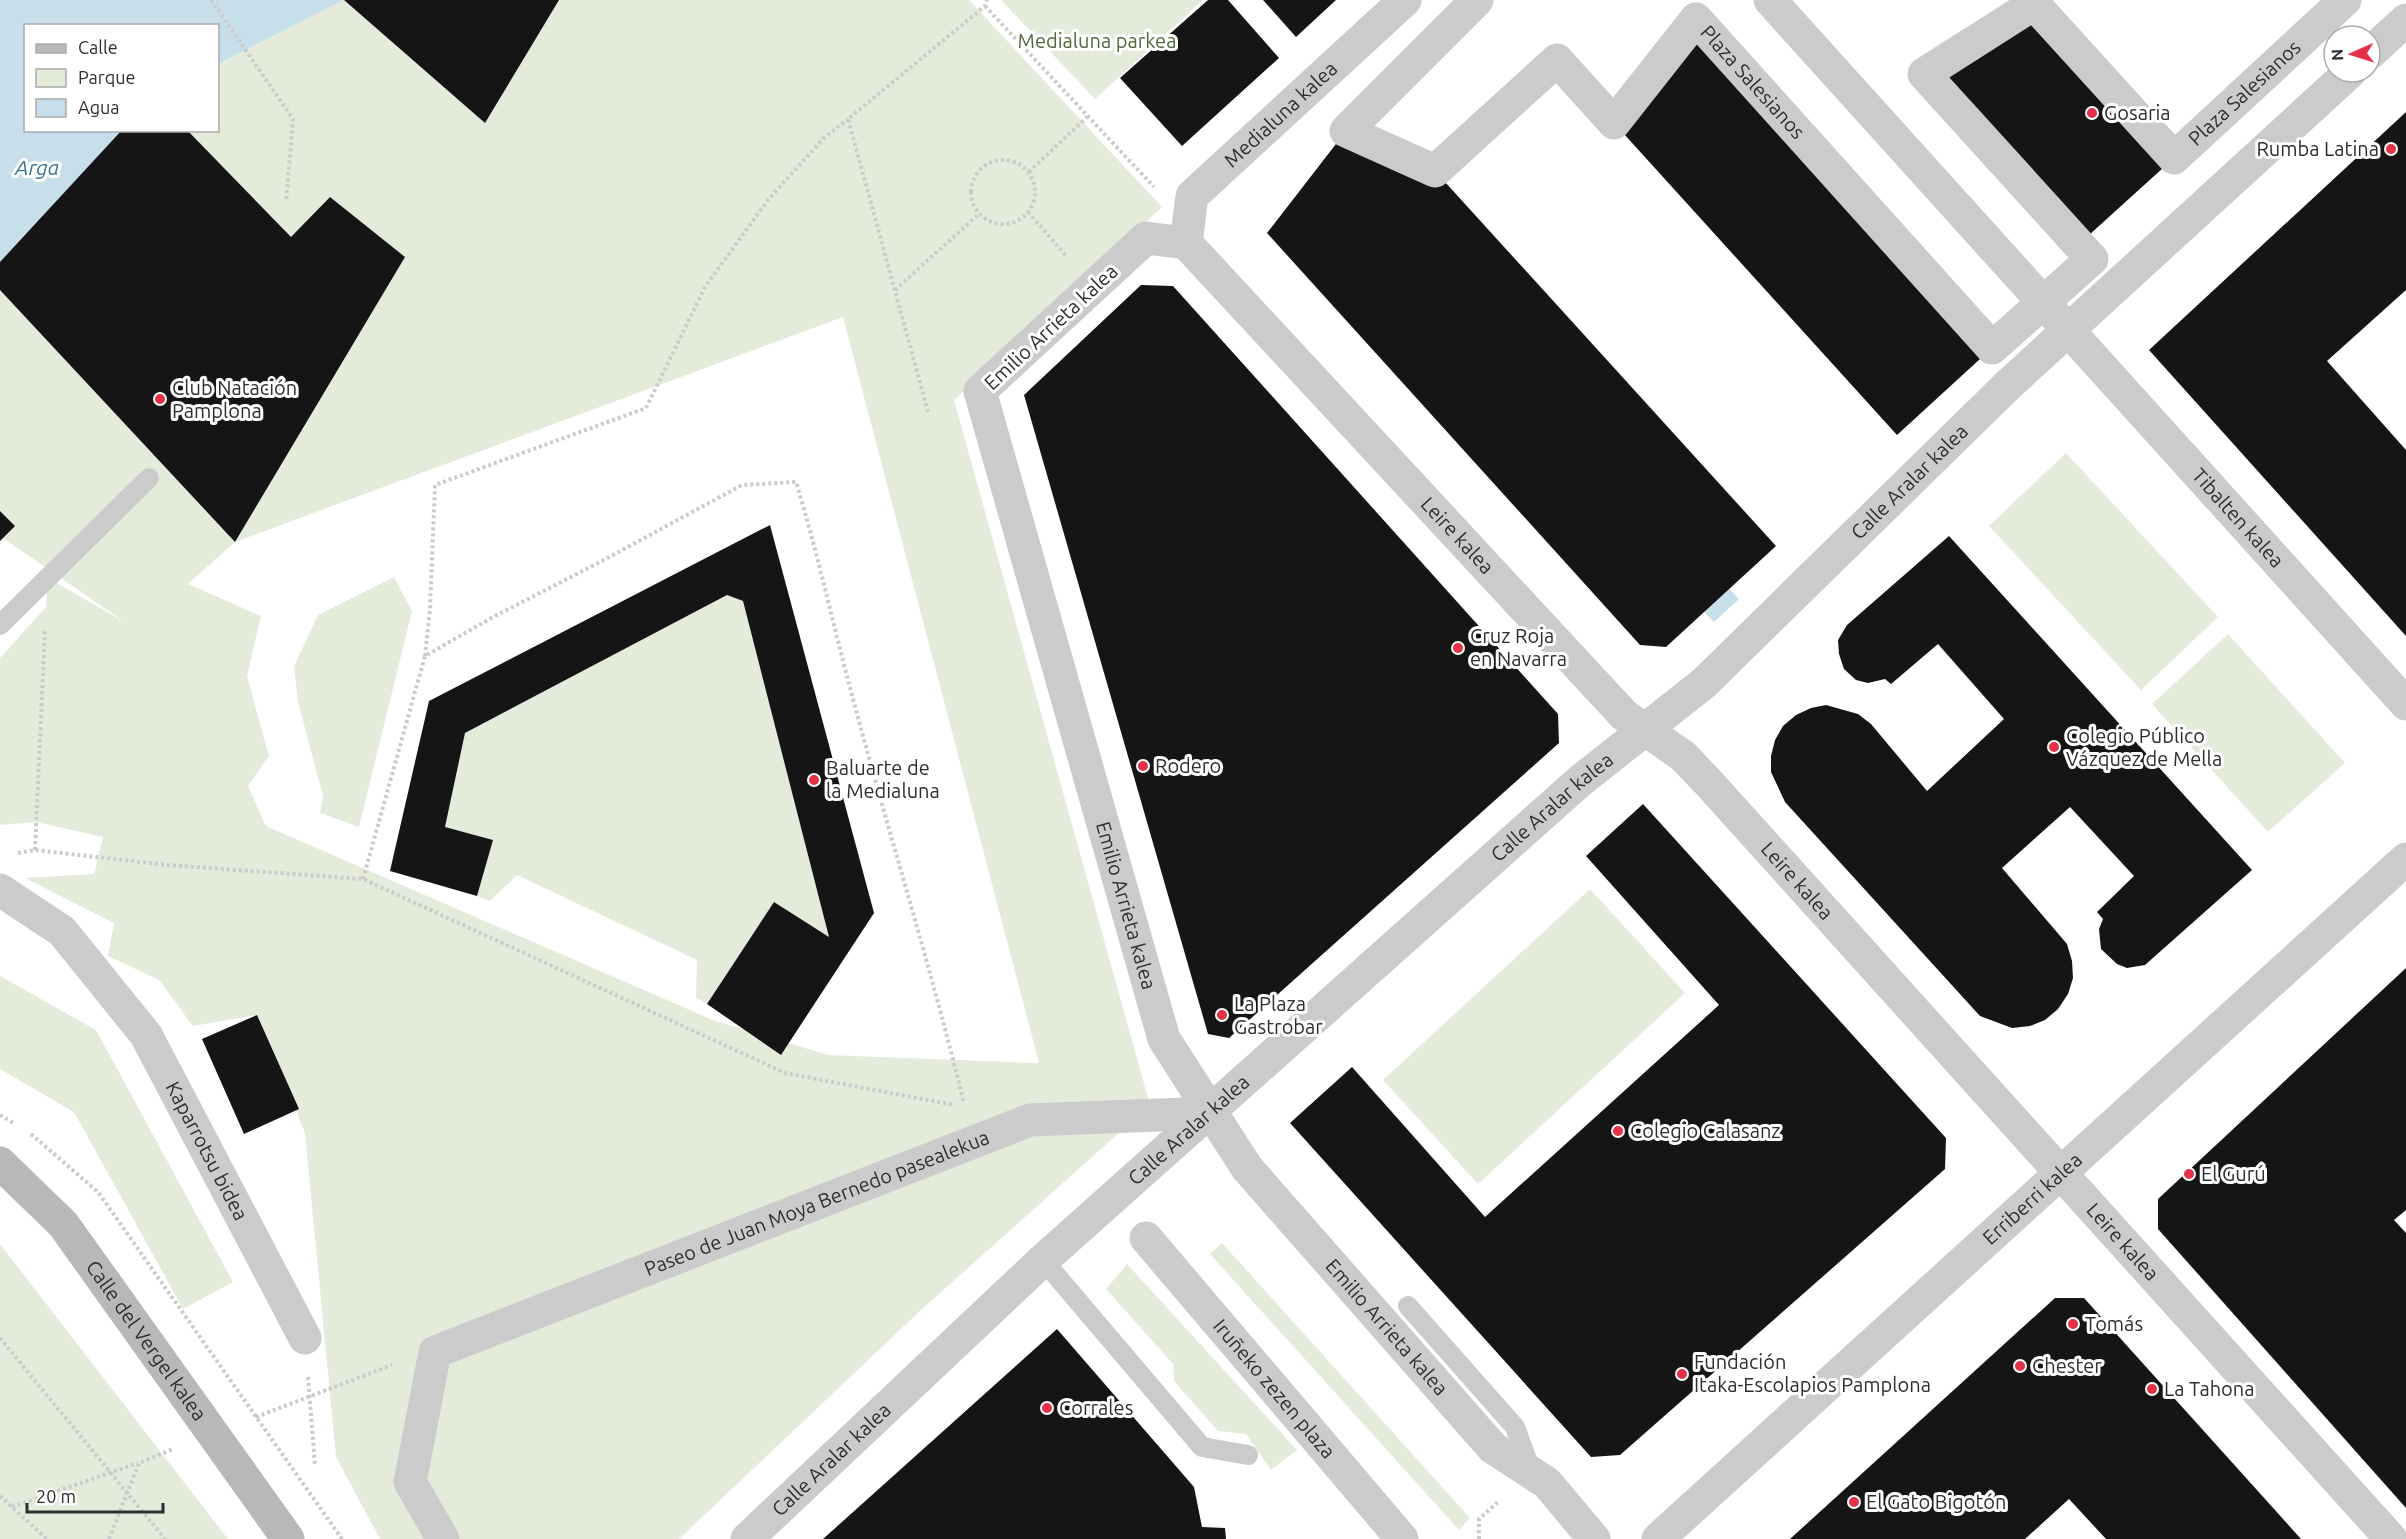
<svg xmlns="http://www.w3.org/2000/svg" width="2406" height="1539" viewBox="0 0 2406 1539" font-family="Ubuntu,sans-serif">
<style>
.green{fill:#e5ebdb;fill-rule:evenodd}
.water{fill:#c7dfeb}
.building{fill:#151515}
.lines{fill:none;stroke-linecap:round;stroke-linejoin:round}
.path{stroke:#cbcbcb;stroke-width:4;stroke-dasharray:3 3;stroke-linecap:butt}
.lane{stroke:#cbcbcb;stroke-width:20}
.street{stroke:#cbcbcb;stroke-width:33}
.secondary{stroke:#b8b8b8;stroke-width:33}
.poi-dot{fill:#e43049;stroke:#fff;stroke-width:2}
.labels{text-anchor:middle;stroke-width:6;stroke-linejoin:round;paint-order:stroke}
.park-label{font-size:20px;fill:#54693b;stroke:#fff}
.street-label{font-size:20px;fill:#2e2e2e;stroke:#fff}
.poi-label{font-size:20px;fill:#2e2e2e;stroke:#fff;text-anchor:start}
.water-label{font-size:21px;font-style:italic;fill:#3c748f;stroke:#fff}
</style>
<rect width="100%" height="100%" fill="#fff"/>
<path class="green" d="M344,0H969L1162,207L954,400L1150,1105L921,1310L679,1539H380L336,1457L305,1133L257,1015L193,1026L159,980L108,956L114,923L25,878L94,874L103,837L36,822L0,825V658L46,607L48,578L126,623L0,536V262L122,131L218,130V64ZM843,317L1039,1063L828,1055L713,1020L266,826L248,786L269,756L247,676L261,616L188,584L235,542Z
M1001,0H1203L1095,99Z
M2066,453L2218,617L2141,690L1989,526Z
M394,577L412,611L359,827L320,813L323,796L298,702L294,666L318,615Z
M727,595L743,601L829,937L774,902L707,1004L696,998L697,960L517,875L490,901L477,896L493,840L445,827L465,733Z
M2228,634L2345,763L2268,832L2152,704Z
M1590,889L1685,993L1478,1184L1383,1080Z
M0,976L96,1030L233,1282L183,1309L74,1112L0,1069Z
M1222,1243L1470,1518L1459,1530L1210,1254Z
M0,1244L228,1539H0Z
M1127,1264L1297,1450L1271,1470L1246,1434L1218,1431L1174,1381L1173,1364L1106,1289Z"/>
<path class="water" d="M0,0H344L218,64V26H26V130L122,131L0,262Z
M1711,569L1739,599L1714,622L1688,596Z"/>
<path class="building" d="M344,0H559L485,123Z
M1208,0H1228L1279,58L1182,146L1120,78Z
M1263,0H1336L1296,37Z
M2034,4L2174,158L2078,245L1924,74Z
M1696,19L1992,348L1897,435L1614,123Z
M2406,112V290L2327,361L2406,450V636L2149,350Z
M122,130H187L291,237L330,197L405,257L235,542L0,290V262Z
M1346,131L1435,171L1776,546L1666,647L1640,645L1267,233Z
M1141,285L1173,286L1558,714L1559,743L1229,1038L1208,1034L1024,395Z
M0,511L15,526L0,541Z
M770,525L874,913L781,1055L707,1004L774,902L829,937L743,601L727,595L465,733L445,827L493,840L477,896L390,871L429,701Z
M1949,536L2252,870L2145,965L2127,968L2117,964L2101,949L2099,929L2103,919L2097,912L2134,876L2070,807L2002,868L2067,944L2072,961L2073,978L2068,994L2058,1009L2045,1020L2030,1026L2012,1028L1980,1016L1785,802L1771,772V756L1775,740L1783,726L1796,715L1811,708L1826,705L1858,714L1871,724L1927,791L2004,719L1938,644L1891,684L1885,679L1868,683L1856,680L1844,669L1839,654L1838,640L1847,625Z
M1643,804L1946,1138L1945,1169L1620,1455L1591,1457L1290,1123L1352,1067L1485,1217L1719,1005L1586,856Z
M2406,968V1210L2394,1220L2406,1233V1508L2158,1229V1199Z
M257,1015L299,1109L244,1134L202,1039Z
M2055,1298H2084L2301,1539H2106L2069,1499L2025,1539H1790Z
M1057,1329L1194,1487L1202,1527L1225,1528L1226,1539H823Z"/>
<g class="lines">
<path class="path" d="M211,0L293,119L286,202
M985,6L1154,187
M971 192a32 32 0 1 1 64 0a32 32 0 1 1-64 0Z
M1029,172L1088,116
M1028,212L1067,257
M895,290L979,214
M928,412L848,119L985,6L987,0
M425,656L430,609L435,485L646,408L705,287L768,200L824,138L848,119
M35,850L45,630
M18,853L35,850L167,865L363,879L785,1073L954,1105
M363,879L425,656L493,617L602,561L742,485L796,482C819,557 835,634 856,710C891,841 932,971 964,1104
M0,1115L15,1124
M31,1134L98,1192L342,1539
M0,1338L165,1539
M308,1377L315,1466
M256,1417L392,1365
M0,1496L47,1539
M12,1507L138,1463
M109,1539L139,1463L173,1449
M1479,1539V1519L1499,1501"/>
<path class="lane" d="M0,625L149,478
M1043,1260L1202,1447L1248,1455
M1408,1306L1515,1427L1531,1471"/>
<g class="street">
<path id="s1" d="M1477,0L1346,131L1435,171L1557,60L1614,123L1696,19L1992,348L2092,259L1924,74L2034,4L2174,158L2345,0"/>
<path id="s2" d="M1770,0L2406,704"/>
<path d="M2370,53L2406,20"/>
<path id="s3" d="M1186,243L1624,715L1683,756L1707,781L2391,1539"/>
<path id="s4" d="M1186,243L1146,238L980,391L1164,1039L1247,1168L1493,1448L1547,1483L1594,1539"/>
<path id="s5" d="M1186,243L1192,196L1405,0"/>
<path id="s6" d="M0,890L62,931L146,1035L305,1338"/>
<path id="s7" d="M1146,1238L1402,1539"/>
<path id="s8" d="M443,1539L410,1482L435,1352L1030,1120L1210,1113"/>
<path id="s9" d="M747,1539L1043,1260L1580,781L1704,683L2006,387L2350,72"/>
<path id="s10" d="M1658,1539L2406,859"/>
</g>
<path class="secondary" id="s11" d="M0,1163L63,1224L288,1539"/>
</g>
<g class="poi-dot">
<circle cx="2092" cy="113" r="6"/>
<circle cx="2391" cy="149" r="6"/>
<circle cx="160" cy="399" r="6"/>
<circle cx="1458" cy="648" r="6"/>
<circle cx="2054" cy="747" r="6"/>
<circle cx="1143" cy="766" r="6"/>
<circle cx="814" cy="780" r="6"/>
<circle cx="1222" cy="1015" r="6"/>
<circle cx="1618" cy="1131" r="6"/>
<circle cx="2189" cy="1174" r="6"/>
<circle cx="2073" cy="1324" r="6"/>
<circle cx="2020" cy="1366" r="6"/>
<circle cx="1682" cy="1374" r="6"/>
<circle cx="2152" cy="1389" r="6"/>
<circle cx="1047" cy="1408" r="6"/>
<circle cx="1854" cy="1502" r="6"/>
</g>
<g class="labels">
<g class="park-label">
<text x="1097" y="48">Medialuna parkea</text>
</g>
<g class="street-label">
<text dy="7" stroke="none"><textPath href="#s1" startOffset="750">Plaza Salesianos</textPath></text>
<text dy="7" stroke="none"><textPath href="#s1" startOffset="1926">Plaza Salesianos</textPath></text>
<text dy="7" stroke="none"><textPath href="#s5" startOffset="168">Medialuna kalea</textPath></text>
<text transform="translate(1051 327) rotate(-43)" y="7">Emilio Arrieta kalea</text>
<text dy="7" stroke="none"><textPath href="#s9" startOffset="1572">Calle Aralar kalea</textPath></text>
<text dy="7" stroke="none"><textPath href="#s2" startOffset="698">Tibalten kalea</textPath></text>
<text dy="7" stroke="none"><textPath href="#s3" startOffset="399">Leire kalea</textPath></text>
<text dy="7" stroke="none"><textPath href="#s9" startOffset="1088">Calle Aralar kalea</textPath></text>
<text dy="7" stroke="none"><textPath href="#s3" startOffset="885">Leire kalea</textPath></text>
<text dy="7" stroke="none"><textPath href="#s4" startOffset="801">Emilio Arrieta kalea</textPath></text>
<text dy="7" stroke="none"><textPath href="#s9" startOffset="602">Calle Aralar kalea</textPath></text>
<text dy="7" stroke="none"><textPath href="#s6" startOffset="339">Kaparrotsu bidea</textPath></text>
<text dy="7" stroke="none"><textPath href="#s10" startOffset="506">Erriberri kalea</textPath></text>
<text dy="7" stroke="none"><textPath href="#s8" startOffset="608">Paseo de Juan Moya Bernedo pasealekua</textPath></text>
<text dy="7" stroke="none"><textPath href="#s3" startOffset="1371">Leire kalea</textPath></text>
<text dy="7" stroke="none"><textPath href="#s4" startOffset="1305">Emilio Arrieta kalea</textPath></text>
<text dy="7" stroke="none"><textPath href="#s11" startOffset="231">Calle del Vergel kalea</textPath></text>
<text dy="7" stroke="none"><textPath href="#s7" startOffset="198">Iruñeko zezen plaza</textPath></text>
<text dy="7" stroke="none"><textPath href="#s9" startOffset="116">Calle Aralar kalea</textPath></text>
</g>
<g class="poi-label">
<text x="2104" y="120">Gosaria</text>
<text x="2379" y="156" text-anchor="end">Rumba Latina</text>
<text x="172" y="395">Club Natación<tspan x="172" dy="23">Pamplona</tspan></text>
<text x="1470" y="643">Cruz Roja<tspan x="1470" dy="23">en Navarra</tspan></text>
<text x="2066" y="743">Colegio Público<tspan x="2066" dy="23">Vázquez de Mella</tspan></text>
<text x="1155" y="773">Rodero</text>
<text x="826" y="775">Baluarte de<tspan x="826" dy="23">la Medialuna</tspan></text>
<text x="1234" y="1011">La Plaza<tspan x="1234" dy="23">Gastrobar</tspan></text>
<text x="1630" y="1138">Colegio Calasanz</text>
<text x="2201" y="1181">El Gurú</text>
<text x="2085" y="1331">Tomás</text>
<text x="1694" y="1369">Fundación<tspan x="1694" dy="23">Itaka-Escolapios Pamplona</tspan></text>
<text x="2032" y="1373">Chester</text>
<text x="2164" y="1396">La Tahona</text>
<text x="1059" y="1415">Corrales</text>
<text x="1866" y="1509">El Gato Bigotón</text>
</g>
<g class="water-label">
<text x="37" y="175">Arga</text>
</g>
</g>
<rect x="24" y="24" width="195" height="108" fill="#ffffff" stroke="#ababab" stroke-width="1.5"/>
<rect x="36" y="44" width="30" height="9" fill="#b8b8b8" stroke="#ababab" stroke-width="1.5"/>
<text x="78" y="54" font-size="18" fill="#2e2e2e">Calle</text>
<rect x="36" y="69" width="30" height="18" fill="#e5ebdb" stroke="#ababab" stroke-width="1.5"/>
<text x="78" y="84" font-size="18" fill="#2e2e2e">Parque</text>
<rect x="36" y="99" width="30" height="18" fill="#c7dfeb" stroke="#ababab" stroke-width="1.5"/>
<text x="78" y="114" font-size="18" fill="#2e2e2e">Agua</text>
<g transform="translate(2352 54) rotate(267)"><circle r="28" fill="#ffffff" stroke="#ababab" stroke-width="1.5"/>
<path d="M0-4.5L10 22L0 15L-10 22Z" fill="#e43049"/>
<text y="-9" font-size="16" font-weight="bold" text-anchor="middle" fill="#2e2e2e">N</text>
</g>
<path d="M27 1503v9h136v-9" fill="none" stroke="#2e2e2e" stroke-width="3"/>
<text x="36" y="1503" font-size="18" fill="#2e2e2e" stroke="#ffffff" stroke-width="4.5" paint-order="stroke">20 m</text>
</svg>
